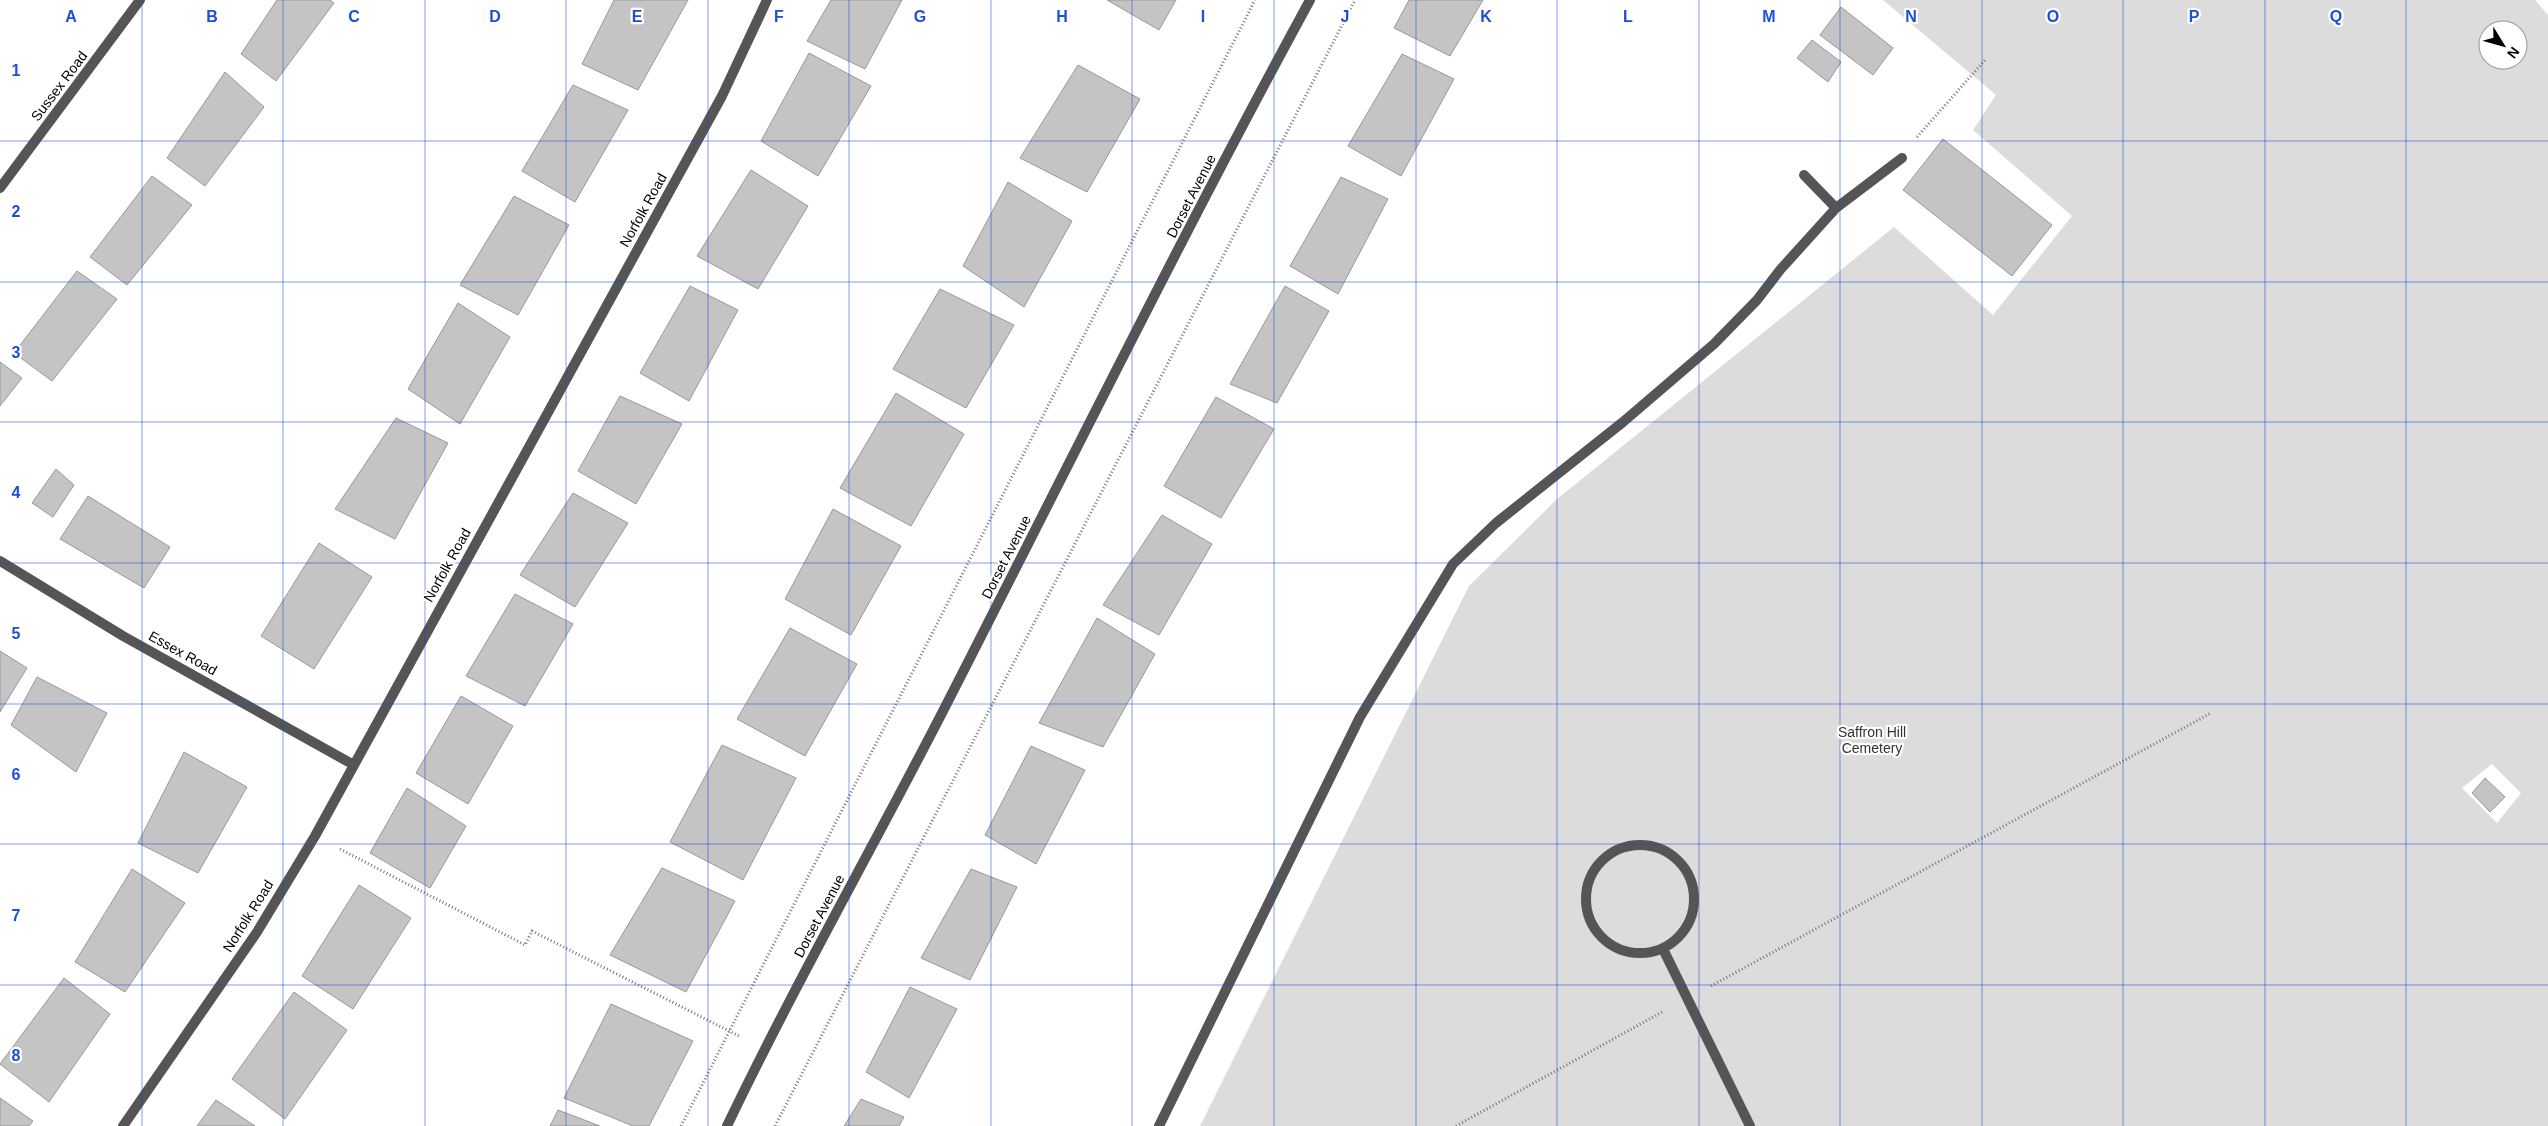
<svg xmlns="http://www.w3.org/2000/svg" width="2548" height="1126" viewBox="0 0 2548 1126" font-family="Arial,sans-serif">
<style>
.green{fill:#dcdcdc;fill-rule:evenodd}
.building{fill:#c4c4c4;stroke:#999}
.lines{fill:none;stroke-linecap:round;stroke-linejoin:round}
.path{stroke:#777;stroke-width:3;stroke-dasharray:1 2.5;stroke-linecap:butt}
.lane{stroke:#555;stroke-width:10}
.street{stroke:#555;stroke-width:10}
.grid{fill:none;stroke:#1d4ed8;stroke-width:1;stroke-opacity:0.55}
.labels{text-anchor:middle;stroke-width:4.5;stroke-linejoin:round;paint-order:stroke}
.street-label{font-size:14px;fill:#000;stroke:#fff}
.park-label{font-size:14px;fill:#333;stroke:#fff}
.grid-label{font-size:16px;text-anchor:middle;font-weight:bold;fill:#1d4ed8;stroke:#fff;stroke-width:4.5;stroke-linejoin:round;paint-order:stroke}
</style>
<rect width="100%" height="100%" fill="#fff"/>
<path class="green" d="M1883,0H2535L2548,15V1126H1200L1469,586L1557,499L1894,227L1993,315L2072,216L1973,130L1996,95ZM2488,30H2518V60H2488ZM2492,764L2521,793L2497,823L2462,788Z"/>
<path class="building" d="M277,0H330L334,3L276,81L241,54Z
M614,0H688L638,90L582,64Z
M831,0H902L865,69L807,41Z
M1107,0H1176L1159,30Z
M1409,0H1483L1450,56L1394,28Z
M1841,7L1893,48L1873,75L1820,35Z
M1812,40L1841,62L1828,82L1797,58Z
M809,53L871,86L818,176L761,141Z
M1402,54L1454,79L1401,176L1348,146Z
M1078,65L1140,99L1087,192L1020,158Z
M225,72L264,107L205,186L167,158Z
M573,85L628,110L575,202L522,171Z
M1943,139L2052,225L2012,276L1903,190Z
M751,170L808,206L758,289L697,256Z
M152,176L192,205L127,285L90,257Z
M1341,177L1388,199L1338,294L1290,266Z
M1008,182L1072,221L1024,307L963,266Z
M514,196L569,225L518,315L460,285Z
M77,271L117,299L52,381L14,353Z
M690,286L738,310L689,401L640,373Z
M1285,286L1329,311L1277,403L1230,384Z
M940,289L1014,325L966,408L893,369Z
M458,303L510,337L460,424L408,389Z
M0,362L22,378L0,406Z
M896,393L964,434L911,526L840,488Z
M620,396L682,424L636,504L578,471Z
M1216,397L1274,429L1221,518L1164,486Z
M396,418L448,443L395,539L335,509Z
M56,469L74,485L53,517L32,503Z
M573,493L628,523L575,607L520,575Z
M88,496L170,547L144,588L60,539Z
M833,509L901,546L851,635L785,599Z
M1162,515L1212,544L1159,635L1103,605Z
M319,543L372,577L314,669L261,636Z
M515,594L573,624L525,706L466,676Z
M1097,618L1155,654L1103,747L1039,723Z
M790,628L857,664L805,756L737,719Z
M0,651L27,668L0,712Z
M37,677L107,713L76,772L11,725Z
M461,696L513,726L468,804L416,773Z
M722,745L796,778L743,880L670,842Z
M1031,746L1085,770L1036,864L985,835Z
M184,752L247,787L198,873L138,843Z
M2485,778L2505,797L2490,812L2472,793Z
M407,788L466,826L430,888L370,853Z
M662,868L735,901L686,992L610,955Z
M132,869L185,903L125,992L75,962Z
M971,869L1017,887L970,980L921,958Z
M359,885L411,918L353,1009L302,976Z
M64,978L110,1014L49,1102L0,1064Z
M910,987L957,1009L909,1098L866,1072Z
M294,992L347,1030L285,1119L232,1079Z
M611,1004L693,1041L649,1126H633L564,1098Z
M0,1098L33,1121L29,1126H0Z
M861,1099L904,1117L899,1126H844Z
M216,1100L255,1126H197Z
M558,1110L600,1126H550Z"/>
<g class="lines">
<path class="path" d="M1917,137L1985,60
M340,849L525,945L532,931L741,1037
M1711,986L2211,713
M681,1126L1255,0
M775,1126L1355,0
M1456,1126L1664,1011"/>
<path class="lane" d="M1804,175L1836,208
M1586 899a54 54 0 1 1 108 0a54 54 0 1 1-108 0Z
M1663,949L1750,1126
M1159,1126L1360,717L1453,564L1496,523L1623,422L1714,344L1757,300L1780,270L1836,208L1902,158"/>
<path class="street" d="M0,188L140,0
M0,561L123,636L354,765
M123,1126L257,932L315,836L722,96L767,0
M727,1126C794,986 871,851 942,713C1064,475 1182,235 1310,0"/>
</g>
<path class="grid" d="M142,0V1126M283,0V1126M425,0V1126M566,0V1126M708,0V1126M849,0V1126M991,0V1126M1132,0V1126M1274,0V1126M1416,0V1126M1557,0V1126M1699,0V1126M1840,0V1126M1982,0V1126M2123,0V1126M2265,0V1126M2406,0V1126M0,141H2548M0,282H2548M0,422H2548M0,563H2548M0,704H2548M0,844H2548M0,985H2548"/>
<g class="labels">
<g class="street-label">
<text transform="translate(59 86) rotate(-53)" y="5">Sussex Road</text>
<text transform="translate(1191 196) rotate(-63)" y="5">Dorset Avenue</text>
<text transform="translate(643 210) rotate(-61)" y="5">Norfolk Road</text>
<text transform="translate(1006 557) rotate(-63)" y="5">Dorset Avenue</text>
<text transform="translate(447 565) rotate(-61)" y="5">Norfolk Road</text>
<text transform="translate(183 653) rotate(29)" y="5">Essex Road</text>
<text transform="translate(248 916) rotate(-58)" y="5">Norfolk Road</text>
<text transform="translate(819 916) rotate(-62)" y="5">Dorset Avenue</text>
</g>
<g class="park-label">
<text x="1872" y="737">Saffron Hill<tspan x="1872" dy="16">Cemetery</tspan></text>
</g>
</g>
<g class="grid-label">
<text x="71" y="22">A</text>
<text x="212" y="22">B</text>
<text x="354" y="22">C</text>
<text x="495" y="22">D</text>
<text x="637" y="22">E</text>
<text x="779" y="22">F</text>
<text x="920" y="22">G</text>
<text x="1062" y="22">H</text>
<text x="1203" y="22">I</text>
<text x="1345" y="22">J</text>
<text x="1486" y="22">K</text>
<text x="1628" y="22">L</text>
<text x="1769" y="22">M</text>
<text x="1911" y="22">N</text>
<text x="2053" y="22">O</text>
<text x="2194" y="22">P</text>
<text x="2336" y="22">Q</text>
<text x="16" y="76">1</text>
<text x="16" y="217">2</text>
<text x="16" y="358">3</text>
<text x="16" y="498">4</text>
<text x="16" y="639">5</text>
<text x="16" y="780">6</text>
<text x="16" y="921">7</text>
<text x="16" y="1061">8</text>
</g>
<g transform="translate(2503 45) rotate(127)"><circle r="24" fill="#ffffff" stroke="#999999"/>
<path d="M0-4L9 19L0 12L-9 19Z" fill="#000000"/>
<text y="-8" font-size="14" font-weight="bold" text-anchor="middle" fill="#000000">N</text>
</g>
</svg>
